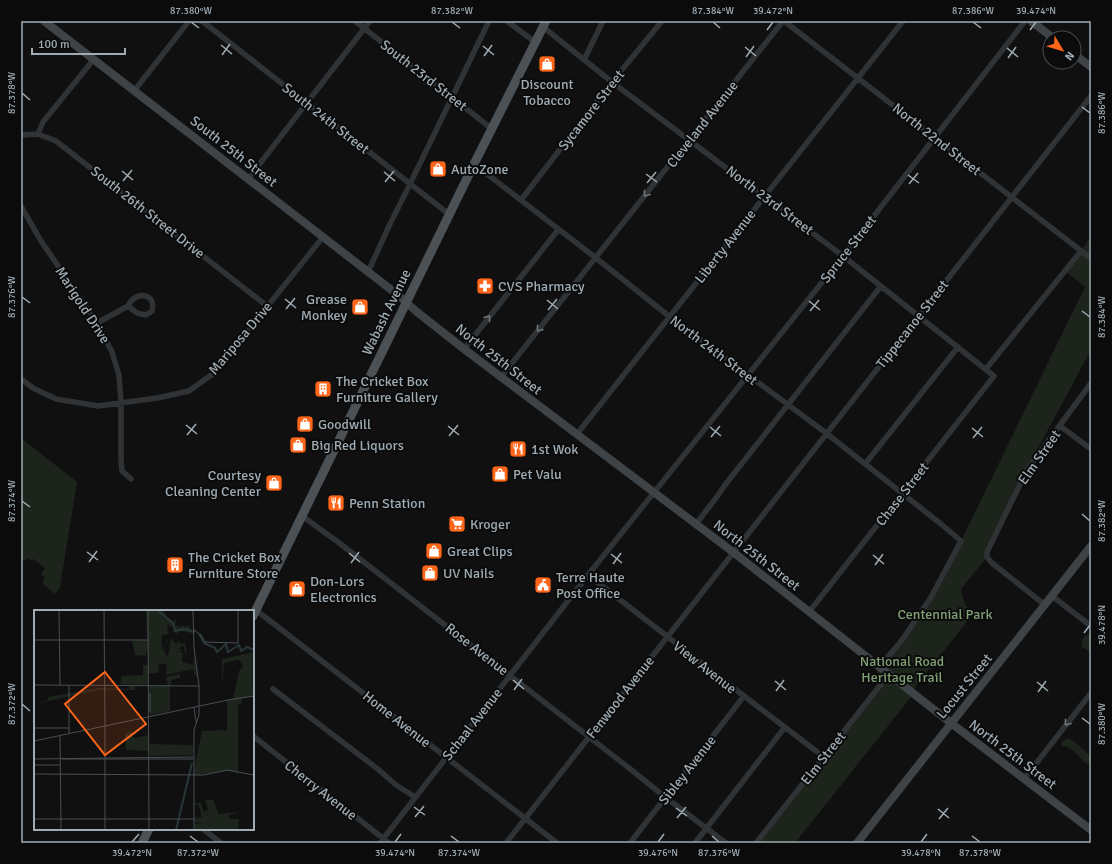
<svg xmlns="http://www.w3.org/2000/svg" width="1112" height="864" viewBox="0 0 1112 864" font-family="Signika,sans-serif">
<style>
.green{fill:#1d241c}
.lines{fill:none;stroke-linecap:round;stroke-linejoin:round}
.street{stroke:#303336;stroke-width:5.5}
.secondary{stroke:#3e4347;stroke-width:8}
.primary{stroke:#4c5156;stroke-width:9}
.oneway{stroke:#6d767b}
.ticks{fill:none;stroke:#9facb3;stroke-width:1.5}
.labels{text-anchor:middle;stroke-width:4;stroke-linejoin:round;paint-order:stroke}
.street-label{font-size:14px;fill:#9facb3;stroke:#0b0b0c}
.poi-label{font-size:14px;fill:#9facb3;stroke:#0b0b0c;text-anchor:start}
.park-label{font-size:14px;fill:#80a174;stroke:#0b0b0c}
.inset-river{fill:none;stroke:#273638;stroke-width:2}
.inset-road{fill:none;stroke:#494e52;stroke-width:1}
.view{fill:#ff661a;fill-opacity:0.15;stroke:#ff661a;stroke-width:2}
.inset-edge{fill:none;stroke:#9facb3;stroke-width:2}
.neatline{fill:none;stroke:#9facb3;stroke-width:1.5}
.ticks-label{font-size:10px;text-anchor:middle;fill:#9facb3}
</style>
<rect width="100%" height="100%" fill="#101011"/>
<path class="green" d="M1091,236V350L1021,480L987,557L961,589C963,599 965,608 973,614L916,686L911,697L795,843H756L857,714L881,679L877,673V666L883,656L902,640L930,599L961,541L1085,287L1065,271L1081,251Z
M21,438L77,482L60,587L55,594L42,583L45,578L41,574L45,568L33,559L31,560L28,558L26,561L21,559Z
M1090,633L1091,648L1089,651L1082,647C1080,640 1084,636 1090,633Z
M1067,738L1072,740L1091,756V762L1087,764C1079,758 1072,745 1061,746L1062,742Z"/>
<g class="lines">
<path class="street" d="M202,21L450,215
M355,21L492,129
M507,21L535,42
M784,21L1089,257
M543,27L612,82L843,256L994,376L809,612
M584,60L603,21
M134,91L189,21
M38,134L43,122L94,59
M21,135L38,134L56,141L267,306
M474,164L596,258L670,317L826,433L941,524L961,541L930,599L902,640L880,667
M248,179L370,21
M521,200L612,82L662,21
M21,206L41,241L97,323L112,352L119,375L121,402V460L122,471L131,479
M368,272L390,224L410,184L489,21
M97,323L128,306L137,313L146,315L152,311C157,293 135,290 128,306
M464,349L558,230
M986,369L1081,251
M501,377L783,21
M21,379L33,388L56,399L98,406L157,398L189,391L214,373L323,237
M1060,426L1091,449
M577,434L903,21
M865,464L958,347
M302,516L338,542L629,768L665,797L726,843
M696,524L716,498L725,485L881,286
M588,575L744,696L824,757
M1052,596L1091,626
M1045,605L992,563L987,557V552L1027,470L1091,383
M256,610L557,843
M273,689L379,770L396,785L415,797
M253,736L389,843
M1024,779L1091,693
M203,829L221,843
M380,843L588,575L843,256L1025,21
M506,843L1091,96
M630,843L744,696
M695,843L785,727
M756,843L889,674"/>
<path class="secondary" d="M44,21L398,295L417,312L464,349L733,552L951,723L1091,830
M1031,21L1053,38
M1074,54L1091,67
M857,843L1091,546"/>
<path class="primary" d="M253,616L474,164L546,21
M142,843L149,829"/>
</g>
<defs><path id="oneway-chevron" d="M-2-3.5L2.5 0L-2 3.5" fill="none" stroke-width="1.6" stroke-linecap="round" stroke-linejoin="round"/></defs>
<g class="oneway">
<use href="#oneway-chevron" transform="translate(646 194) rotate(128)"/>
<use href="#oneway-chevron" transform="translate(488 318) rotate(-52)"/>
<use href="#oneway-chevron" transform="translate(539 329) rotate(128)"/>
<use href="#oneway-chevron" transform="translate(1067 723) rotate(128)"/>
</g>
<path class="ticks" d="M191,22L199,28M452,22L460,28M713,22L720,28M973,22L981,28M767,30L773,22M1030,30L1036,22M221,45L232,54M483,46L494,55M745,47L756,56M1007,48L1018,57M222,55L230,44M484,56L492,45M746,57L754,46M1008,58L1016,47M22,93L30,100M1082,107L1090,113M122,171L133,180M384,172L395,181M646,174L657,182M908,175L919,183M123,181L132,170M385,182L394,171M647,183L656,172M909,184L918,173M22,297L30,303M285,299L296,308M547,300L558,309M809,301L820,310M286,309L295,298M548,310L557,299M810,311L819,300M1082,311L1090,317M186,425L197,434M448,426L459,435M710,427L721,436M972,428L983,437M187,435L196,424M449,436L458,425M711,437L720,426M973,438L982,427M22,501L30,507M1082,514L1090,521M87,552L98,560M349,553L360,562M611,554L622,563M873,555L884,564M89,562L97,551M351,563L359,552M613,564L621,553M875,565L883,554M1084,633L1090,625M513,680L524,689M775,681L786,690M1037,682L1048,691M514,690L522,679M776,691L784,680M1038,692L1046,681M22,704L30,711M1082,718L1090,724M414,807L425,815M676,808L687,816M938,809L949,818M415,817L424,806M677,818L686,807M939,819L948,808M190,836L198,842M451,836L459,842M712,836L719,842M972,836L980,842M132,842L139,834M395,842L401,834M658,842L664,834M921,842L927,834"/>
<defs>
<g id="shop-square" transform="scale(0.9)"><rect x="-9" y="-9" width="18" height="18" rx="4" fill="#ff661a" stroke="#0b0b0c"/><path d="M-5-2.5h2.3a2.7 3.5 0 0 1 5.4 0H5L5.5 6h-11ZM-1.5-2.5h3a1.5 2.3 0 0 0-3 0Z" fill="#fff"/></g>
<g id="pharmacy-square" transform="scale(0.9)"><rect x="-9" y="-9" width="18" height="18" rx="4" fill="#ff661a" stroke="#0b0b0c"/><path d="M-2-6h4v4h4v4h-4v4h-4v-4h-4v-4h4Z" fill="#fff"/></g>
<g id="building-square" transform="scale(0.9)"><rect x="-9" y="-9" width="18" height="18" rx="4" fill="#ff661a" stroke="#0b0b0c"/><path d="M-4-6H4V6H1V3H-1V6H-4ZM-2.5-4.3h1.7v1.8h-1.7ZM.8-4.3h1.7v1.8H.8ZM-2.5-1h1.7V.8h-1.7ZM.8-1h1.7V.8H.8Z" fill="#fff"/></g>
<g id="restaurant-square" transform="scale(0.9)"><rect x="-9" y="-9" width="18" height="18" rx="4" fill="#ff661a" stroke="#0b0b0c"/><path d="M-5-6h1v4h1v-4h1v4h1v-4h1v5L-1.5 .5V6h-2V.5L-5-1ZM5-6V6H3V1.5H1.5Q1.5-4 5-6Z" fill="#fff"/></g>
<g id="supermarket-square" transform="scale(0.9)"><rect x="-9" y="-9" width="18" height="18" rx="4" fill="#ff661a" stroke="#0b0b0c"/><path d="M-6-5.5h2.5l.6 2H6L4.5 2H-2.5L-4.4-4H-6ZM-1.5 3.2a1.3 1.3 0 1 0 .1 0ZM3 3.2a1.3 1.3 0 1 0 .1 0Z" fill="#fff"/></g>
<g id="civic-square" transform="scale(0.9)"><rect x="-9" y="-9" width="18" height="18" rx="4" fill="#ff661a" stroke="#0b0b0c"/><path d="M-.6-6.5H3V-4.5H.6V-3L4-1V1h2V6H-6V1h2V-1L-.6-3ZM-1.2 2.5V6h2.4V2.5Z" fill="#fff"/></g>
</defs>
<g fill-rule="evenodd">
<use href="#shop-square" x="547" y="64"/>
<use href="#shop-square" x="438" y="169"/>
<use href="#pharmacy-square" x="485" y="286"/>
<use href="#shop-square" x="360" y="307"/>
<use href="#building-square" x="323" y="389"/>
<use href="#shop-square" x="305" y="424"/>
<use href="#shop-square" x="298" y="445"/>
<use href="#restaurant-square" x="518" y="449"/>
<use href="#shop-square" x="500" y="474"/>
<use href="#shop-square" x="274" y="483"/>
<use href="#restaurant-square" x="336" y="503"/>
<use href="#supermarket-square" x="457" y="524"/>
<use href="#shop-square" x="434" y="551"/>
<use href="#building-square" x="175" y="565"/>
<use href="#shop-square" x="430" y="573"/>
<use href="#civic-square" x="543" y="585"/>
<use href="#shop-square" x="297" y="589"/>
</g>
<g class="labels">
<g class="street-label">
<text transform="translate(424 75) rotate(38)" y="5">South 23rd Street</text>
<text transform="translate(591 110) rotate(-52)" y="5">Sycamore Street</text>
<text transform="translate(326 118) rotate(38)" y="5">South 24th Street</text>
<text transform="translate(702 124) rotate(-52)" y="5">Cleveland Avenue</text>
<text transform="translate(937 139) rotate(38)" y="5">North 22nd Street</text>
<text transform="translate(234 151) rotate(38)" y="5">South 25th Street</text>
<text transform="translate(770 200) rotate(37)" y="5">North 23rd Street</text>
<text transform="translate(148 212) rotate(38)" y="5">South 26th Street Drive</text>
<text transform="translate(725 246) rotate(-52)" y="5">Liberty Avenue</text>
<text transform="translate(848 249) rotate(-52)" y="5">Spruce Street</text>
<text transform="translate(83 305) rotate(57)" y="5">Marigold Drive</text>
<text transform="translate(386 312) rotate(-64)" y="5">Wabash Avenue</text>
<text transform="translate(912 324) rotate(-52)" y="5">Tippecanoe Street</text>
<text transform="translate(240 338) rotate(-50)" y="5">Mariposa Drive</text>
<text transform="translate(714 350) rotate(37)" y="5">North 24th Street</text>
<text transform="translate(499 359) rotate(38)" y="5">North 25th Street</text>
<text transform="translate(1039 457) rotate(-55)" y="5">Elm Street</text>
<text transform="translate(902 494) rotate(-52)" y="5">Chase Street</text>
<text transform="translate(757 555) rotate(38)" y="5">North 25th Street</text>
<text transform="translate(477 649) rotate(38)" y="5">Rose Avenue</text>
<text transform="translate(705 667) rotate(38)" y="5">View Avenue</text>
<text transform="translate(964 686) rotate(-51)" y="5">Locust Street</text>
<text transform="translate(620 697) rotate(-52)" y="5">Fenwood Avenue</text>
<text transform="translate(397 719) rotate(38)" y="5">Home Avenue</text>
<text transform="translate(472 724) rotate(-52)" y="5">Schaal Avenue</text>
<text transform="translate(1013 754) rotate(37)" y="5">North 25th Street</text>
<text transform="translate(823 758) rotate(-52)" y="5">Elm Street</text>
<text transform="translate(687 770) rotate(-52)" y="5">Sibley Avenue</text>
<text transform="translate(321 790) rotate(38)" y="5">Cherry Avenue</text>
</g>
<g class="poi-label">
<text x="547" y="89" text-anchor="middle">Discount<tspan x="547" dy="16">Tobacco</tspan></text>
<text x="451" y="174">AutoZone</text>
<text x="498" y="291">CVS Pharmacy</text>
<text x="347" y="304" text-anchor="end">Grease<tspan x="347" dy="16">Monkey</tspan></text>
<text x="336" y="386">The Cricket Box<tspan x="336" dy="16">Furniture Gallery</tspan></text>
<text x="318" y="429">Goodwill</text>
<text x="311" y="450">Big Red Liquors</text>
<text x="531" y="454">1st Wok</text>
<text x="513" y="479">Pet Valu</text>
<text x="261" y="480" text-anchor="end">Courtesy<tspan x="261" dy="16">Cleaning Center</tspan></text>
<text x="349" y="508">Penn Station</text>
<text x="470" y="529">Kroger</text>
<text x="447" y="556">Great Clips</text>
<text x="188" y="562">The Cricket Box<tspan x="188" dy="16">Furniture Store</tspan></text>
<text x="443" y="578">UV Nails</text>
<text x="556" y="582">Terre Haute<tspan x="556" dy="16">Post Office</tspan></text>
<text x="310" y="586">Don-Lors<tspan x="310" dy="16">Electronics</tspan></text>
</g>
<g class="park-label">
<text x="945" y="619">Centennial Park</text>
<text x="902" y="666">National Road<tspan x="902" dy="16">Heritage Trail</tspan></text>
</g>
</g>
<g transform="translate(34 610)">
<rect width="220" height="220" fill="#101011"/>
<path d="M112,0H129L135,10L137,9L140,13L141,9L142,11L141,15L144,16L146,13L144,18L149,15L150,18L152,15L156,17L159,23L145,21L142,24L138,15L136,17L134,14L133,21L136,24L128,25V38L130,40V35L131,33L130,42L133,45L131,46H134L136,33H132V31L136,33L137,28L142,34L145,32L148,33L146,36L151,32L153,42L151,43L150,36L144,38L148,40L146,43H149L148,52L159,55L160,45L164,68L160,64L159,59L132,65L133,55L125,53L124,63H115L114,75L86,74L88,66L109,65V55H101H114L113,39L112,46L101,45L98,31L113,30ZM220,42V86L208,89L207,94L204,95V163L195,161L159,165L168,121L193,120V90L199,89L205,61L209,57L207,51L202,50L190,53L188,76V49ZM146,64V68L138,70L136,76V101L116,105L115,76L134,75L132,67ZM94,76H101V80H65L0,94L14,90V87L65,78L96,79ZM97,121L100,128L114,125L115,141L92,140L91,124ZM115,134L155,135L159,136V141L158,145L116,146ZM171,190H179L185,204L207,202L195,205V209H205L204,220H161V214L168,213L160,212V208L168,207L165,196L160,193H167L170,203L177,208L170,202L174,200Z" fill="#1d241c"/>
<path class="inset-river" d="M123,0L139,13L141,21L150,19L161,22M165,24L170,33L181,38L183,42L192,34L194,42L205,35L207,41L213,37L220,40M142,220L158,153"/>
<path class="inset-road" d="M25,0L26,75M70,0L71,116M114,0L115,220M159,0L160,38L165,75V105L160,120V220M160,20L167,25L171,32L204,33V0M0,30H114M0,75L165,76M35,75V123M116,83V102M160,97L162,112M71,116V220M0,118H35M26,126L27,220M0,131L194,90L220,86M0,149L159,147M28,149H159M0,155H26M0,164L170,165L193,160L220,165M0,209H160"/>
<path class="view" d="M71,62L112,114L71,145L31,94Z"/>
<rect width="220" height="220" class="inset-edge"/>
</g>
<rect width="1112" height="864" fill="none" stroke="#0b0b0c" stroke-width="44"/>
<g transform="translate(1062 50) rotate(128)"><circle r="19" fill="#0b0b0c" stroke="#464b4f"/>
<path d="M0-3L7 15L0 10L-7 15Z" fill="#ff661a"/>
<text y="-6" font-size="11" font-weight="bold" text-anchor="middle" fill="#9facb3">N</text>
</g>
<path d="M32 48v6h93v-6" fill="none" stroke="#9facb3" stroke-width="2"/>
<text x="38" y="48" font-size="12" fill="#9facb3" stroke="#0b0b0c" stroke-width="3" paint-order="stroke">100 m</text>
<rect x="22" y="22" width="1068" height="820" class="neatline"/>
<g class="ticks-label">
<text x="191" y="14">87.380°W</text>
<text x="452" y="14">87.382°W</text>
<text x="713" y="14">87.384°W</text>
<text x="773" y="14">39.472°N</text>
<text x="973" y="14">87.386°W</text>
<text x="1036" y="14">39.474°N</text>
<text transform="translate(11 93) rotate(-90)" y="4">87.378°W</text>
<text transform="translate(1101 113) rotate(-90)" y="4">87.386°W</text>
<text transform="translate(11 297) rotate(-90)" y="4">87.376°W</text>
<text transform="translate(1101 317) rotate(-90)" y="4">87.384°W</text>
<text transform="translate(11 501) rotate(-90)" y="4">87.374°W</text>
<text transform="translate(1101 521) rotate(-90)" y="4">87.382°W</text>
<text transform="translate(1101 625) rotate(-90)" y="4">39.478°N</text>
<text transform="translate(11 704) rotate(-90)" y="4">87.372°W</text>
<text transform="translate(1101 724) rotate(-90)" y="4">87.380°W</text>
<text x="132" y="856">39.472°N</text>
<text x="198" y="856">87.372°W</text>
<text x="395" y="856">39.474°N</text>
<text x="459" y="856">87.374°W</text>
<text x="658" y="856">39.476°N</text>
<text x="719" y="856">87.376°W</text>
<text x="921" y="856">39.478°N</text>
<text x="980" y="856">87.378°W</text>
</g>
</svg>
